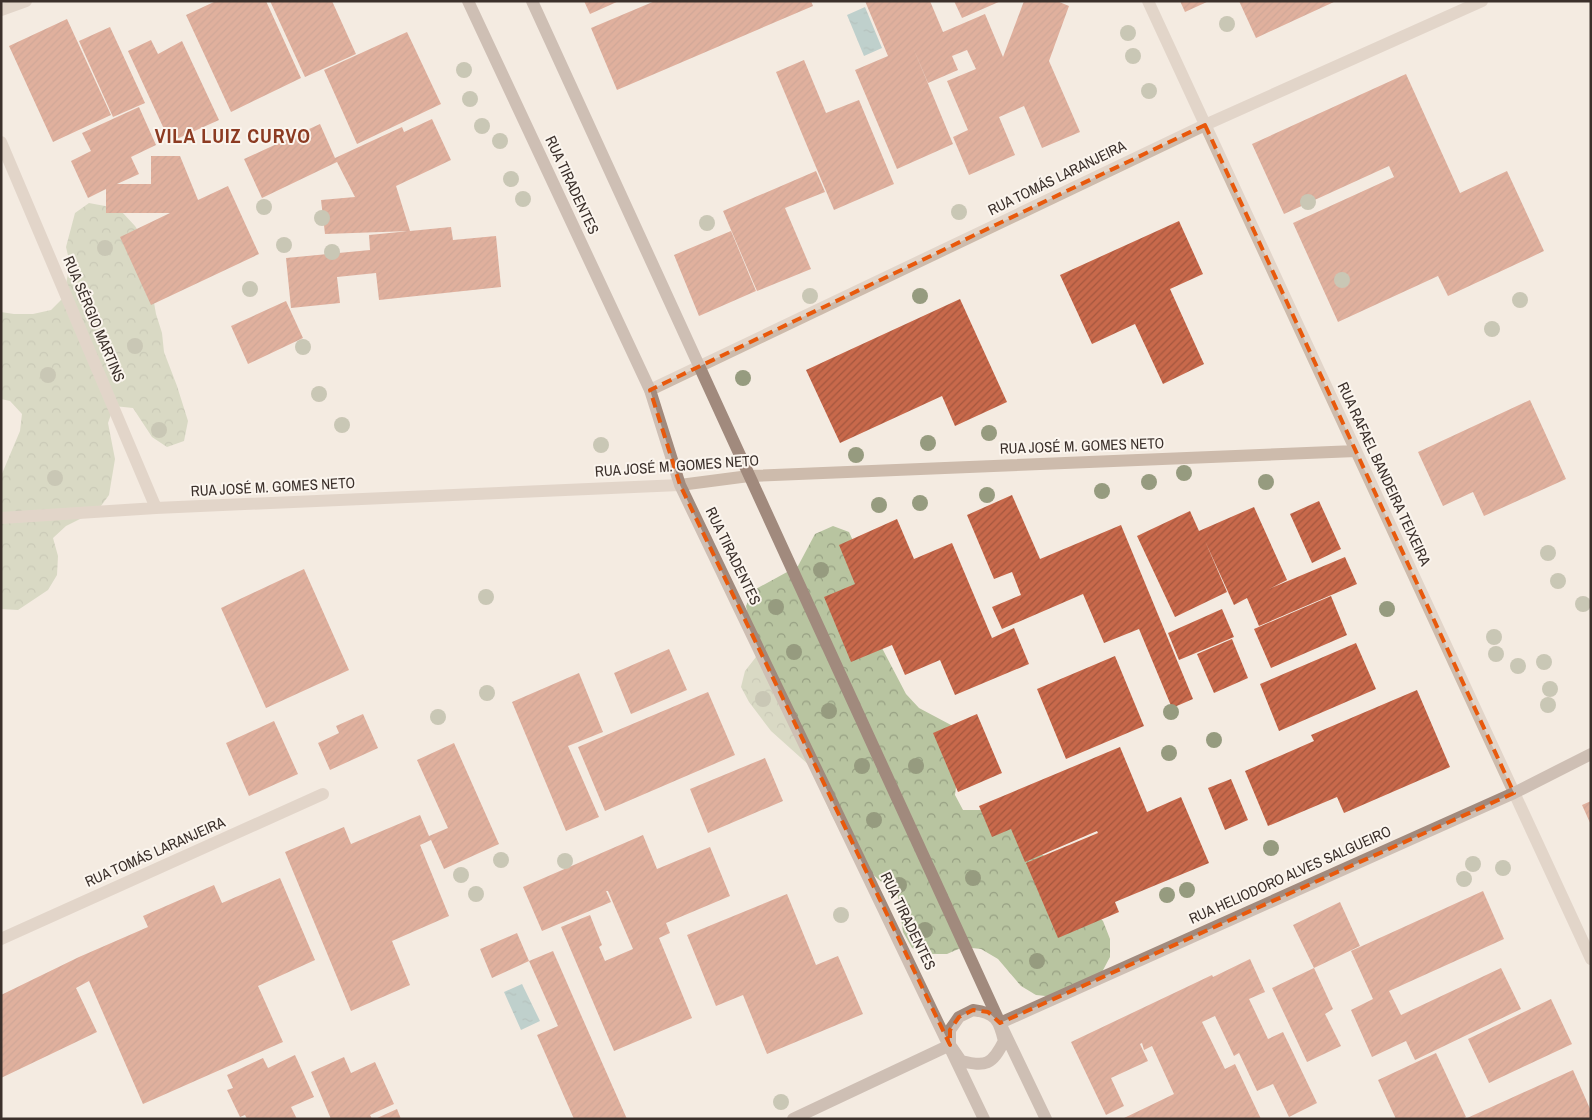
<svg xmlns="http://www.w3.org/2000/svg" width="1592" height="1120" viewBox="0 0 1592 1120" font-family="'Archivo Narrow',sans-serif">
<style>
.forest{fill:url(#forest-crowns)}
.water{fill:url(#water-ripples)}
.building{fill:url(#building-hatch)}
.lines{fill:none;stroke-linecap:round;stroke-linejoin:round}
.minor{stroke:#cdbbac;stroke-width:12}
.secondary{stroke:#a18a7d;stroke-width:12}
.tree{fill:#969b7f}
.marked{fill:none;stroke:#e8590c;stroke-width:4;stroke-dasharray:10 6;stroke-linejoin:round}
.labels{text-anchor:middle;stroke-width:4;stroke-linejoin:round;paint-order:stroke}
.street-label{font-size:15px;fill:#3b302b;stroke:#fbf5ee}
.district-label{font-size:20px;font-weight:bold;letter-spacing:1px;fill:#8c3b22;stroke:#fbf5ee}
</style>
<defs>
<pattern id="forest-crowns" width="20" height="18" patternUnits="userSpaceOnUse" patternTransform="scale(1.25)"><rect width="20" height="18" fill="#b8c4a0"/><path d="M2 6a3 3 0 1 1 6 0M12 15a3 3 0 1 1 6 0" fill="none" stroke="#97a083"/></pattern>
<pattern id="water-ripples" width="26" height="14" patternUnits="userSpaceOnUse" patternTransform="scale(1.25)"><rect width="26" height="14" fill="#7fb0b2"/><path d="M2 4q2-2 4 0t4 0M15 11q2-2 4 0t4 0" fill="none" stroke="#699091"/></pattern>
<pattern id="building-hatch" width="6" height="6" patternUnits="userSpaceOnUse" patternTransform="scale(1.25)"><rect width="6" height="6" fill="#c8694b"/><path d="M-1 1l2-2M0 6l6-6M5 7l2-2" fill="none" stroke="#a4573f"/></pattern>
</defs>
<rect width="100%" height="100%" fill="#f4ebe1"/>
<path class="forest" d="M89,203L105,206L122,212L135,226L145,241L153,297L156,314L162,333L164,352L177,386L188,421L184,441L167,447L152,437L133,408L114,406L108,423L115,459L109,495L98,510L66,526L53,538L58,556L57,575L48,590L18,610L1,609V476L20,431L22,414L10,401L1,399V312L14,314H33L51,310L63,298L70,264L66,247L75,213Z
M833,526L849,532C859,553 860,560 855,584L860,593L871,627L906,694L919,708L951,725L962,740L955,795L963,810H981L998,818L1055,865L1077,895L1103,921L1110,939V957L1102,972L1055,997L1036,995L1021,986L998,959L981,949L963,947L947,954H929L912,948L903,932L898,896L858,862L832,816L810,766L771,731L749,702L741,687L745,671L756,657L746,606L754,590L798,566L815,534Z"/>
<path class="water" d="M865,7L882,48L864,56L847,15Z
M522,984L540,1021L521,1030L504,992Z"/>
<path class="building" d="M216,1H266L301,78L231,112L186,15Z
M270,1H332L356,54L305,77Z
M584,1H619L590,14Z
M655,1H811L813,6L617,90L591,28Z
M865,1H930L943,32L985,14L1003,57L1024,1H1057L1069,6L1049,61L1080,132L1042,148L1024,106L999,117L1015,155L969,175L953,137L968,130L947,81L976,69L967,50L952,56L958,70L928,83L912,45L953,144L897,169L855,70L888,56Z
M954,1H1001L962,18Z
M1180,1H1209L1185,12Z
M1239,1H1336L1256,38Z
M67,19L111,115L53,142L9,46Z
M110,27L145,103L113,117L79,41Z
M407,32L441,104L357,144L324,70Z
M151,40L158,54L182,41L219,120L170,142L128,51Z
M804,60L826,113L859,100L894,184L834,210L776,72Z
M1406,74L1460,193L1507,171L1544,251L1448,296L1438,276L1338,322L1293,223L1394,177L1389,166L1284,214L1252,144Z
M139,107L156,145L131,157L139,174L117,184H151V156H180L198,200L228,186L259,254L151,305L120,237L170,213H106V189L88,198L71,161L91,151L82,133Z
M432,119L451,160L396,186L410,231L325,234L321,200L355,197L337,162L262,198L244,159L320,124L335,158L402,127L404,132Z
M816,171L825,192L785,208L811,269L757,291L723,211Z
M1179,221L1203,274L1170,289L1204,364L1163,384L1135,324L1092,344L1060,275Z
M451,227L453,240L496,236L501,287L379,300L376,273L337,277L340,303L291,308L286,258L370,250L369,235Z
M731,231L756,291L699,316L674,255Z
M960,299L1007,402L955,426L942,396L840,443L806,370Z
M286,301L303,338L248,364L231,326Z
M1530,400L1566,479L1484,516L1473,492L1443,506L1418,452Z
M1012,495L1040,559L1121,525L1193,699L1172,708L1139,629L1104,643L1083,594L1002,629L992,607L1021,595L1012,572L994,579L967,515Z
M1319,501L1341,549L1312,563L1290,514Z
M1254,507L1287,580L1269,589L1345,557L1357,584L1259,626L1247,598L1234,605L1205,541L1227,592L1175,617L1137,536L1190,511L1199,531Z
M897,519L914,559L952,543L992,638L1014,628L1029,664L955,695L940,660L905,675L892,645L851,662L824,597L855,584L839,545Z
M304,569L349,670L266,708L221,608Z
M1331,596L1347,635L1271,668L1254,629Z
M1222,609L1234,637L1179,660L1168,633Z
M1232,639L1248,678L1214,693L1197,654Z
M1356,643L1376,689L1279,731L1260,684Z
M669,649L687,690L631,714L614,673Z
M1115,656L1144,726L1066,759L1037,689Z
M579,673L603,732L568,746L599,817L566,831L512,702Z
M1417,690L1450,767L1344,813L1337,797L1268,826L1245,771L1314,741L1311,735Z
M708,692L735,755L605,811L578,747Z
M363,714L378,748L330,770L318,743L339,733L336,726Z
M977,714L1002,773L958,792L933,733Z
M274,721L298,774L249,796L226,743Z
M454,743L499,844L444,869L431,840L420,845L449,916L392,941L410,985L351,1011L285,852L344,827L351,844L420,815L429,836L448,828L417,760Z
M1120,747L1147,812L1181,797L1209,863L1115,902L1119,912L1058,938L1026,863L1098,833L1097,831L1025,862L1011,829L992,837L979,806Z
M765,758L783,801L708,833L690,789Z
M1231,779L1248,820L1225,830L1208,788Z
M1591,801V825L1582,805Z
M643,835L657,869L710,847L730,896L666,923L670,933L659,938L692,1018L614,1051L561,927L590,915L602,945L599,947L605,961L633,949L608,891H606L611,902L542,931L523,887Z
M280,878L315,960L258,986L283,1042L143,1104L89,981L76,988L97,1032L1,1078V995L79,957L148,927L143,916L214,885L222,903Z
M1483,891L1504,939L1389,991L1401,1015L1501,968L1521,1009L1415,1060L1406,1041L1372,1057L1351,1010L1373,999L1351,951Z
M787,894L816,965L838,956L863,1014L767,1054L743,995L716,1006L687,935Z
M1340,902L1360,946L1314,968L1293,925Z
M517,933L529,961L492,978L480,949Z
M553,951L581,1015L627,1119H574L537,1035L558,1026L529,961Z
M1250,959L1265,992L1249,999L1268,1039L1283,1032L1317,1103L1289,1117L1273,1084L1257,1091L1239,1053L1234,1056L1215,1016L1202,1022L1225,1069L1235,1064L1261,1119H1122L1174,1094L1152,1046L1144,1050L1142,1043L1140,1044L1148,1061L1111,1078L1124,1106L1106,1115L1071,1042L1212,975L1213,977Z
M1314,968L1333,1009L1325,1014L1341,1046L1307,1062L1272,988Z
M1551,999L1572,1044L1489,1083L1468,1039Z
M1436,1053L1466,1117L1462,1119H1396L1378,1080Z
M295,1055L314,1097L291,1107L297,1119H247L245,1115L240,1117L227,1090L233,1088L227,1075L263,1058L268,1068Z
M344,1057L351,1073L375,1062L394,1104L370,1115L372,1119H331L311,1072Z
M1573,1070L1591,1111V1119H1465Z
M397,1109L401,1119H375Z"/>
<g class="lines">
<path class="minor" d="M1148,1L1591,959
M1,10L26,1
M1,142L156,508
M650,390L1205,125L1482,1
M1,518L156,508L680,485L749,476L1356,451
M1,939L323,794"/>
<path class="secondary" d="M468,1L650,390L680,485L984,1119
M532,1L1000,1023L1046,1119
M973,1010C996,1013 999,1020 1004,1041C992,1065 986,1067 961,1061L950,1045V1030L959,1017Z
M1000,1023L1514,793L1591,754
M793,1119L950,1045"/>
</g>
<g class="tree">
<circle cx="1227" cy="24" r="8"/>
<circle cx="1128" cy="33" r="8"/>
<circle cx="1133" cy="56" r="8"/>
<circle cx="464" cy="70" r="8"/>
<circle cx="1149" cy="91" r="8"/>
<circle cx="470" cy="99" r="8"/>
<circle cx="482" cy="126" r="8"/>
<circle cx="500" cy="141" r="8"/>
<circle cx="511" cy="179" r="8"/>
<circle cx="523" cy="199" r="8"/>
<circle cx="1308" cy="202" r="8"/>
<circle cx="264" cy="207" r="8"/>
<circle cx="959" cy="212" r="8"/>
<circle cx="322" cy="218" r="8"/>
<circle cx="707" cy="223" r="8"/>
<circle cx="284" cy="245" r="8"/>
<circle cx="105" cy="248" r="8"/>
<circle cx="332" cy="252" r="8"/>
<circle cx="1342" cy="280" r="8"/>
<circle cx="250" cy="289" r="8"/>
<circle cx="810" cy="296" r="8"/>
<circle cx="920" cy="296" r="8"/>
<circle cx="1520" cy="300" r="8"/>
<circle cx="1492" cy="329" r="8"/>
<circle cx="135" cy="346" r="8"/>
<circle cx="303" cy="347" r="8"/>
<circle cx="48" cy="375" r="8"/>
<circle cx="743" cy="378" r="8"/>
<circle cx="319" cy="394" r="8"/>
<circle cx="342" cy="425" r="8"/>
<circle cx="159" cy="430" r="8"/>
<circle cx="989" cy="433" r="8"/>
<circle cx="928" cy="443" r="8"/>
<circle cx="601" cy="445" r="8"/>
<circle cx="856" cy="455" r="8"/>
<circle cx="1184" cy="473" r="8"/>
<circle cx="55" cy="478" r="8"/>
<circle cx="1149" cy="482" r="8"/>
<circle cx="1266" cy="482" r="8"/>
<circle cx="1102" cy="491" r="8"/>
<circle cx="987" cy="495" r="8"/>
<circle cx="920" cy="503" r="8"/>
<circle cx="879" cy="505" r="8"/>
<circle cx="1548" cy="553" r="8"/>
<circle cx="821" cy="570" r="8"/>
<circle cx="1558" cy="581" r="8"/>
<circle cx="486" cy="597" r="8"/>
<circle cx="1583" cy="604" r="8"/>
<circle cx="776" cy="607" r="8"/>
<circle cx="1387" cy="609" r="8"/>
<circle cx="1494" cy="637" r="8"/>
<circle cx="794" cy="652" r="8"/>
<circle cx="1496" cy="654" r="8"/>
<circle cx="1544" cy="662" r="8"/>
<circle cx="1518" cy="666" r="8"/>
<circle cx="1550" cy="689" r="8"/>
<circle cx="487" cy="693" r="8"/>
<circle cx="763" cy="699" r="8"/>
<circle cx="1548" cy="705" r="8"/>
<circle cx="829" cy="711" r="8"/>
<circle cx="1171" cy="712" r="8"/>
<circle cx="438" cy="717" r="8"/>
<circle cx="1214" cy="740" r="8"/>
<circle cx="1169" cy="753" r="8"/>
<circle cx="862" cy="766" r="8"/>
<circle cx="916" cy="766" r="8"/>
<circle cx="874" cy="820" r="8"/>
<circle cx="1271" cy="848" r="8"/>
<circle cx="501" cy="860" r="8"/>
<circle cx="565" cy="861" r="8"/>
<circle cx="1473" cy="864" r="8"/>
<circle cx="1503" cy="868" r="8"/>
<circle cx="461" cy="875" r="8"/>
<circle cx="973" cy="878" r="8"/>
<circle cx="1464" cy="879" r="8"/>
<circle cx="899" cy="885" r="8"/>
<circle cx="1187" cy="890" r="8"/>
<circle cx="476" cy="894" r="8"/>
<circle cx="1167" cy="895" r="8"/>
<circle cx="841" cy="915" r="8"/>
<circle cx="925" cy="930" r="8"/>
<circle cx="1037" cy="961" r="8"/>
<circle cx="781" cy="1102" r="8"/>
</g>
<path d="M0 0H1592V1120H0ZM1205,125L1514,793L1000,1023L988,1012L973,1010L959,1017L950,1030V1045L680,485L650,390Z" fill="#f4ebe1" fill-opacity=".55" fill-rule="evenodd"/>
<path class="marked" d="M1205,125L1514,793L1000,1023L988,1012L973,1010L959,1017L950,1030V1045L680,485L650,390Z"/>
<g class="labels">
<g class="street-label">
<text transform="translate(1057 178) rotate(-26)" y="5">RUA TOMÁS LARANJEIRA</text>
<text transform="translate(572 185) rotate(65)" y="5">RUA TIRADENTES</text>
<text transform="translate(94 319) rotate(67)" y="5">RUA SÉRGIO MARTINS</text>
<text transform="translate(1082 446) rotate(-2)" y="5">RUA JOSÉ M. GOMES NETO</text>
<text transform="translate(677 466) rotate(-4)" y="5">RUA JOSÉ M. GOMES NETO</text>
<text transform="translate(1384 474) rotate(65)" y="5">RUA RAFAEL BANDEIRA TEIXEIRA</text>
<text transform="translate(273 487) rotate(-3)" y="5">RUA JOSÉ M. GOMES NETO</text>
<text transform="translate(733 556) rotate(64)" y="5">RUA TIRADENTES</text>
<text transform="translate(155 852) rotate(-24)" y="5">RUA TOMÁS LARANJEIRA</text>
<text transform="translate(1290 875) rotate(-24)" y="5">RUA HELIODORO ALVES SALGUEIRO</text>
<text transform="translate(908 921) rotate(64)" y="5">RUA TIRADENTES</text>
</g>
<g class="district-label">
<text x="233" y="143">VILA LUIZ CURVO</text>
</g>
</g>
<rect width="1592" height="1120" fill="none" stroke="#3b302b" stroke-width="5"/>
</svg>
